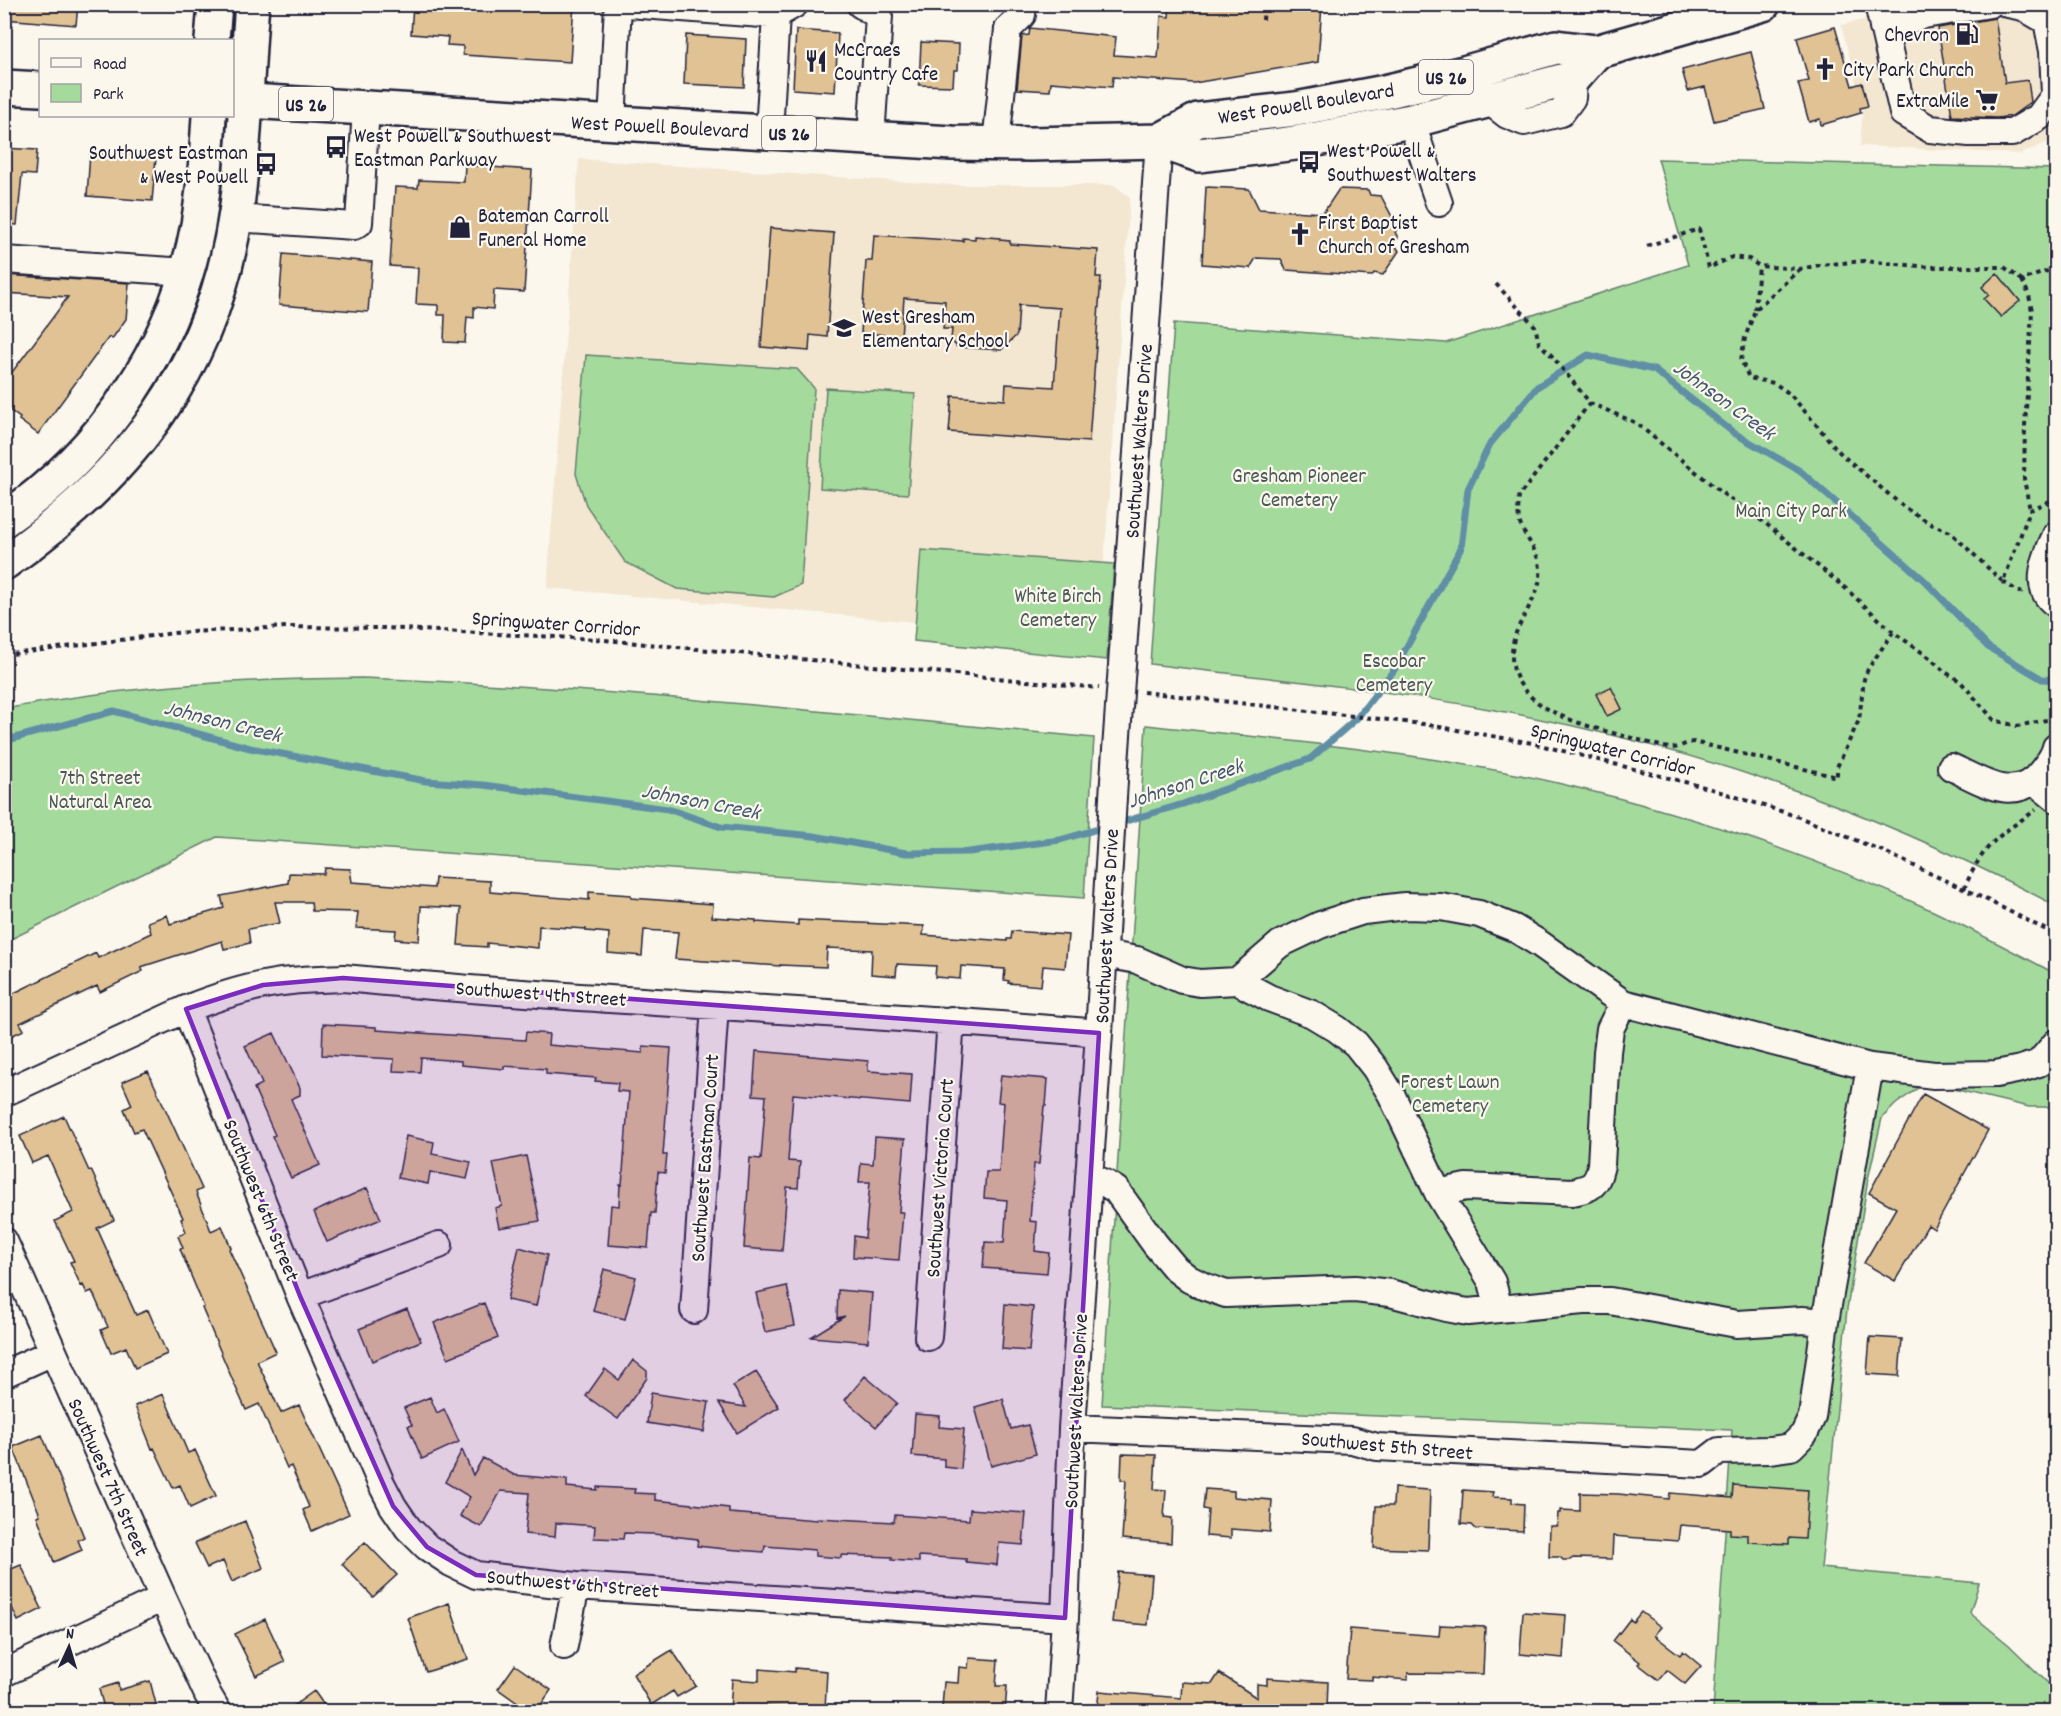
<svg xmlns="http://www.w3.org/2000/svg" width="2061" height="1716" viewBox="0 0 2061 1716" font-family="Dekko,sans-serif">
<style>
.built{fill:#f3e7d2}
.green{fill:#a5da9d;stroke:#647e6c;stroke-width:1.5}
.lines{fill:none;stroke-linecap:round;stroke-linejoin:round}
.stream{stroke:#618fa5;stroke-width:7}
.building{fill:#e0c294;stroke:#22223b;stroke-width:1.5}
.minor-casing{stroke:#22223b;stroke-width:30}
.major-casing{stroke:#22223b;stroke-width:38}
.path{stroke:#22223b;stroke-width:4;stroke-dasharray:4.5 4.5;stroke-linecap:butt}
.minor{stroke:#fbf7ec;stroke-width:26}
.major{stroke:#fbf7ec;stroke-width:33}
.marked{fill:#7b2cbf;fill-opacity:0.2;stroke:#7b2cbf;stroke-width:4.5;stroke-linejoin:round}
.labels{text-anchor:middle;stroke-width:4.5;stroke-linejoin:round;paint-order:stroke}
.shield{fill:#fbf7ec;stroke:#636270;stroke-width:1.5}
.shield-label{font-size:20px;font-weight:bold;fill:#22223b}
.poi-label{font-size:21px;fill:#22223b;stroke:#fbf7ec;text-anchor:start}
.street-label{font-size:21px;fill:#22223b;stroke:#fbf7ec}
.park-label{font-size:21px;fill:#495958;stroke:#fbf7ec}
.water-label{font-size:22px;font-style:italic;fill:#425870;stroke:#fbf7ec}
</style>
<rect width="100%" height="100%" fill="#fbf7ec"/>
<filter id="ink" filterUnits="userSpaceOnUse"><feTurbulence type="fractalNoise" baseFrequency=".0167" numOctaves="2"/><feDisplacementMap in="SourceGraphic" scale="12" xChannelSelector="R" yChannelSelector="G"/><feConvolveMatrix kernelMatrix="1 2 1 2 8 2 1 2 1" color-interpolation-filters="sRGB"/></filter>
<g filter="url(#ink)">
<path class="built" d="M1930,5H2056V139L2020,154L1860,146L1863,108L1841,25Z
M579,159L952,185H1114L1130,197L1104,563L921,550L915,622L547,588Z"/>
<path class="green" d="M1658,159L2056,169V906C1879,812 1688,744 1489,709C1377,688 1263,678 1150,664L1174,323L1446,343L1688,265Z
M586,355L797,369L814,388L801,585L774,597L677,589L625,562L586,505L576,474Z
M826,388L915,394L908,494L820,488Z
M921,550L1114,564L1107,660L914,641Z
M362,678C607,687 850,715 1094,738L1084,898L217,837L5,942V709C123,686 242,679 362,678Z
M1146,725C1282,740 1420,752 1553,782C1684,812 1811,855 1933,911C1975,931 2016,953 2056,974V1107H2029L1941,1086L1918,1088L1896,1104L1882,1118L1868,1179L1847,1309L1821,1568L1979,1583L1970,1613L2009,1645L2056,1691V1711H1713L1732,1430L1102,1405Z"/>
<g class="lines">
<path class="stream" d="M4,741L114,711L250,748L426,781L483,785L668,809L721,827L814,836L906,853L969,852L1060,840L1105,827
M1116,824L1183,804L1310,759L1357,718L1394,670L1461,548L1468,489L1490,444L1537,387L1588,355L1654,370L1734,433L1800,471L1925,581L1988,647L2042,679L2056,680"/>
</g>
<path class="building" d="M4,4H78L76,25L4,19Z
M413,4H574L570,62L463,55V46L447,45L448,37L411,34Z
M1170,4H1322L1318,62L1194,83L1113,77L1112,87L1051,82L1050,91L1017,89L1022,36L1029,35L1030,28L1116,37L1114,55L1158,58L1161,16L1169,17Z
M1995,18L2005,83L2028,80L2031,102L2012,116L1997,118L1952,116L1938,28Z
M1835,27L1852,86L1862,83L1868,106L1860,108L1861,113L1821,125L1820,119L1809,122L1798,83L1809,81L1797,38Z
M796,30L838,33L835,92L793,89Z
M686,35L746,39L744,87L684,84Z
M921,42L959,44L958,70H954L953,86L919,85Z
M1751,52L1765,109L1714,121L1705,87L1688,91L1682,70Z
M4,148L37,150L35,175L22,174L17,225L4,224Z
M110,151L137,153V157L156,158L152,201L87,196L90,153L109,154Z
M465,165L532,170L524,292L494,290L493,309L474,307V318L467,317L465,343L444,342L445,315H438V305L416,304L418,268L390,266L395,187L418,188L419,180L464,182Z
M1206,187L1249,189L1259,209L1323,213L1339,189L1368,190L1370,195L1381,196L1398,228L1395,232L1398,238L1394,243L1399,251L1383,275L1374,273L1372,276L1286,270L1281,259L1256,258L1250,268L1202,264Z
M770,228L834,233L827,337L810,335L809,351L761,347Z
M874,235L963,241V238L975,239V236L1000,238V240L1010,241V244L1098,250L1096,277H1101L1089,442L949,432L952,396L1005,400L1006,384L1054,387L1060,308L1019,305L1017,335L1001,350L957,347L951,340L952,329H943L945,301L904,298L901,336L861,333L866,261H872Z
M283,254L372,262L368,312L279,305Z
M1997,273L2020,301L2001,317L1984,299L1989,295L1982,287Z
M4,275L129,283L126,319L112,339L109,337L38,434L19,420L20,418L4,406V383L68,297L4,293Z
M1611,687L1622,709L1607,716L1596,694Z
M325,868L350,869L352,882L434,888L435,878L490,881V892L589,900V892L631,895V898L713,904L712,917L756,920V922L798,925V920L924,926L923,935L1007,941V939H1011L1012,931L1068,935L1065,968L1043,966L1041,986L1008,983L1009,981L1004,980L1005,969L961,966L960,979L935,977L936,966L897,964L896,976L871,974L872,950L827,948L826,967L780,965V966L675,959L678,932L644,930L642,956L608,953L609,933L586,931V929L539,926L538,948L487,943V947L458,945L461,908L421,906L419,941L395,939L396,930L356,928L358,912L312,911L311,902H275L280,923L248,929L250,943L224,949L222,941L141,967L143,971L100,992L97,986L20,1023L24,1030L4,1039V989L8,996L96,953L98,958L151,933L148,922L167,915L170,924L224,908L221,896L288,883L289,873L324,874Z
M323,1024L376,1027V1030L525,1040L526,1032L549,1034L548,1045L643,1053V1046L671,1048L663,1155H667L665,1173L658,1172L655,1213H651L648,1248L608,1245L611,1205L619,1206L620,1184L622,1185L629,1092L617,1091L618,1083L595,1081L596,1078L546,1074V1069L504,1066V1069L461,1065V1061L421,1058L420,1072L393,1071L394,1059L322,1055Z
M274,1033L300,1088V1095L291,1099L320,1165L291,1178L272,1136L275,1135L254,1088L262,1084L245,1046Z
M756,1051L868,1061V1071L912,1074L910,1104L793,1094L788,1161L800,1162L798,1188L787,1187L782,1251L744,1248L750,1158L761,1159L766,1096L753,1095Z
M148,1071L202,1189L196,1192L211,1231L222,1226L231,1248L229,1249L276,1352L257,1361L281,1413L299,1405L349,1514L312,1531L303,1510L309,1507L291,1466L287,1468L259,1404L246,1410L233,1381L202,1308L204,1307L180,1249L183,1248L178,1236L186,1232L181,1219L183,1218L142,1129L134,1132L124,1109L132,1105L122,1082Z
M1001,1075L1048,1079L1046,1106H1044L1039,1164H1034L1030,1221L1037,1222L1035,1251L1049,1253L1047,1273L983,1268L985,1242L1004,1243L1007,1200L984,1198L986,1172H999L1004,1103L998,1102Z
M1923,1094L1988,1130L1934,1229L1928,1225L1895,1281L1864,1263L1896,1208L1869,1193Z
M64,1116L89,1171L91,1170L114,1220L97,1228L136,1315L148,1310L167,1354L135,1368L126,1347L111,1353L101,1330L108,1327L92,1291L87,1293L83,1285L81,1286L70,1262L74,1261L55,1221L73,1212L48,1156L32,1163L20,1136Z
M406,1136L434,1142L432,1154L471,1162L467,1179L430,1172L428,1184L398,1178Z
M875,1137L905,1139L899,1212H903L899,1260L853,1257L854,1236L865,1238L870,1182H859L861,1163L873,1164Z
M526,1156L540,1221L499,1228L495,1208L502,1206L493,1163Z
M367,1188L381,1219L327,1242L314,1212Z
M519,1247L547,1255L536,1306L507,1300Z
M604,1269L636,1277L625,1319L593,1311Z
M787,1286L795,1326L765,1332L756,1293Z
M838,1290L872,1293L868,1342L811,1337L845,1316L837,1318Z
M484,1303L498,1338L448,1358L434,1323Z
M1005,1304L1033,1307L1029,1351L1002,1349Z
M407,1309L421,1341L372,1361L359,1329Z
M1870,1337L1902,1339L1899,1376L1867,1374Z
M633,1360L647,1371V1378L618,1419L586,1396L605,1369L619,1380Z
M756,1372L779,1407L737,1433L719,1403L746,1407L733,1386Z
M865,1376L897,1403L876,1427L845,1400Z
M651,1393L709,1402L704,1432L647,1423Z
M163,1394L188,1453L195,1450L216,1496L190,1508L180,1485L173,1488L154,1448L152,1449L135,1406Z
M430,1397L437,1413L444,1409L459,1442L422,1459L408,1426L412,1425L404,1408Z
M1003,1399L1011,1429L1028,1425L1036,1454L991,1466L975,1407Z
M915,1414L940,1416L939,1427L964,1429L961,1469L944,1467V1459L912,1456Z
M42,1435L84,1537L78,1540L82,1550L54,1562L37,1516L40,1515L13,1447Z
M462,1450L473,1475L483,1458L514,1475L567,1480V1487L597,1490V1487L635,1489L634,1493L655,1494V1500L729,1508V1513L817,1520V1518L894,1522L895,1515L969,1520L970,1509L1026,1513L1023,1545L999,1543L997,1565L966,1562V1559L919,1556V1562L892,1560V1557L841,1555V1558L815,1556V1550L765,1546L764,1552L725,1549L697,1546L698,1539L653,1534L624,1533L623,1539L594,1538L595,1526L556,1523L555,1537L525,1534L529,1493L501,1491L481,1527L460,1516L470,1497L445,1482Z
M1122,1454L1156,1455L1154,1489L1166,1490L1164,1517L1172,1518L1171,1543L1122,1539L1126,1480H1121Z
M1733,1485L1808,1490L1805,1539L1789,1538V1544L1748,1542V1535L1730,1534V1529L1680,1525L1678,1541L1613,1536L1612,1559L1573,1558L1570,1560H1563L1560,1557H1549L1550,1526H1557L1558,1513H1560V1510L1580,1511V1493L1618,1494L1669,1499L1670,1493L1732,1498Z
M1394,1488L1430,1490L1428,1550L1374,1548L1376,1506H1393Z
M1205,1489L1234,1491V1497L1272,1500L1270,1532L1231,1529V1538L1206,1536L1208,1510L1203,1509Z
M1463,1490L1493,1492L1492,1497L1512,1498V1503L1524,1504L1523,1531L1476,1529L1472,1525L1461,1524Z
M245,1521L263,1568L232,1582L223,1561L207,1568L195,1543Z
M365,1542L397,1575L373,1597L342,1564Z
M21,1565L42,1609L18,1621L9,1601L4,1603V1572Z
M1118,1572L1152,1575L1148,1625L1112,1622Z
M449,1603L468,1659L426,1672L408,1618Z
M1523,1612L1566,1615L1563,1658L1520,1654Z
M1641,1612L1661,1627L1654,1635L1680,1655L1683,1651L1701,1666L1685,1684L1667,1670L1659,1680L1638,1664L1640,1662L1613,1641L1630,1619L1633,1622Z
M265,1619L285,1662L256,1676L235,1634Z
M1440,1625L1485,1627L1483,1674L1408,1673V1680L1372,1677V1680L1346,1679L1350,1629L1439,1636Z
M672,1650L696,1686L677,1697L673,1691L651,1705L633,1674Z
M969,1658L998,1660L996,1686H1007L1005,1712L942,1708L944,1682L958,1683L959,1667L968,1668Z
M515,1665L551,1690L536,1712H530L498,1689Z
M795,1668L827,1671L825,1710L759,1706V1712H730L732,1679L759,1681V1669L795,1672Z
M1219,1673L1257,1698V1684L1267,1685V1678L1328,1682L1327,1708L1324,1707V1712H1097L1099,1691L1181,1698L1182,1682L1212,1684Z
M150,1681L158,1712H105L99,1689L118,1683L119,1690Z
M314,1691L329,1712H285Z"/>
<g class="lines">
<g class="minor-casing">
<path id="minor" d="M628,4L776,15L795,4
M860,4L879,16L871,138
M1878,4L1903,113L1930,129L1969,133H2012L2039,117L2055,95L2053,51L2047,21L2023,7L2008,4
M1883,28L1924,15L1990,4
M1489,101L1507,115L1524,122L1561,113L1572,98L1573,78
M1411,121L1439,203
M612,123L618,4
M769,132L776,15
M996,143L1008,29L1022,15L1023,4
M235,218L354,226L359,223L366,108
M4,260L187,272
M2056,535C2046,556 2032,588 2056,604
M1951,767C1982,781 2016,806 2042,771C2048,763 2054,757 2056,747
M2034,781L2056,799
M1104,954L1137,960L1182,980L1200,983L1237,981L1269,998L1312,1014L1337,1029L1356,1044L1375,1068L1391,1094L1438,1193L1466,1187L1573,1192C1593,1187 1596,1186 1601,1165L1607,1052L1610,1029L1623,1003
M1237,981L1280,944L1320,925L1363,911L1405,906L1441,907L1479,914L1514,928L1540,944L1623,1003L1870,1067L1934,1075L1996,1074L2021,1069L2039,1063L2056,1043
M186,1009L300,1296L381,1483L393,1506L408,1528L427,1547L451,1563L476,1575L576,1586L1065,1618
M4,1093L186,1009C219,996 255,984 291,981C308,979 326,979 343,978C595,1002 848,1011 1099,1033
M1089,1176L1105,1183L1116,1190L1155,1244L1176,1269L1189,1279L1203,1286L1226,1294L1355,1289L1390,1293L1446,1308L1468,1312L1583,1301H1610L1737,1324L1802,1320L1825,1322
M1438,1193L1492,1282L1499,1309
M4,1241L163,1598L208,1695L218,1712
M300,1296L439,1245
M694,1310L715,1006
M928,1337L951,1020
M4,1374L53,1352
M1072,1428L1352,1440L1377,1447L1702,1464L1719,1451L1770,1450L1791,1447L1804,1434L1812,1417L1825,1322L1870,1067
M564,1646L576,1586
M4,1673L163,1598
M1059,1712L1065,1618L1072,1428L1099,1033L1115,764L1159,141"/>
</g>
<g class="major-casing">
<path id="major" d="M212,40L215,4
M4,87L40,89
M232,100L952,143L1031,144L1159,141L1199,155L1296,143L1411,121L1573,78L1596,52
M1159,141L1198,120L1296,109L1380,93L1464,73L1556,47L1596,52L1763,4
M4,520C104,451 176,345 198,225C204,189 207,152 209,116
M4,563C130,474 213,369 236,213C246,144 246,74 252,4"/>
</g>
<path class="path" d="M1263,20L1264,4
M1647,246L1699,229L1709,268L1732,257L1749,259L1759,266L1800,269L1820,265L1864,261L1930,267H2004L2022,280L2056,268
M1800,269L1755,310L1745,338L1741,360L1749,378L1774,383L1790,394L1842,455L1905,508L1933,525L1950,532L2003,582L2030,510L2056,498
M2022,280L2029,295L2032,311L2025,426L2024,479L2030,510
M1496,284L1535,326L1539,343L1552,356L1590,403L1636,423L1722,493L1765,523L1844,587L1893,632L1930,658L1945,672L1960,681L1994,720L2017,726L2056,718
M1755,310L1759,266
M1590,403L1519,496C1518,508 1517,520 1523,531C1530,543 1538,553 1540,568C1543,596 1517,618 1513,644C1502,708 1583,725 1628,737C1638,739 1663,748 1672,748C1680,748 1686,742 1694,742L1837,777V767L1859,720L1864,679L1868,669L1893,632
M2003,582L2019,592L2023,591
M4,655L174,633L286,627L383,628L595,639L1099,688
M1143,692L1423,724L1532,743L1708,788L1796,816L1880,850L1985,899L2056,935
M1964,889C1984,843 1997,837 2036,810"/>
<use href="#minor" class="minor"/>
<use href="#major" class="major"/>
</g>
</g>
<path class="marked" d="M343,978L1099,1033L1065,1618L476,1575L427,1547L393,1506L300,1296L186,1009L263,985Z"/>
<defs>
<g id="fuel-bare" transform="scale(1.8)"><path d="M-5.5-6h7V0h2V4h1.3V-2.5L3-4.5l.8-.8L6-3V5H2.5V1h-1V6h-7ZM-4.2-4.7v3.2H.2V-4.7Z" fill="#22223b" stroke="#fbf7ec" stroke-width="2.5" paint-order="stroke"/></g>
<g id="restaurant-bare" transform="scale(1.8)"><path d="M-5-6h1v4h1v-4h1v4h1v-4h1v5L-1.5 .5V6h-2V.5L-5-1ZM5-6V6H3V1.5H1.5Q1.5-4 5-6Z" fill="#22223b" stroke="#fbf7ec" stroke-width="2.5" paint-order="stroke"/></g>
<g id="church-bare" transform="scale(1.8)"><path d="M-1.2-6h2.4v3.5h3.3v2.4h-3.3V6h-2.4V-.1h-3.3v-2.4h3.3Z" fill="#22223b" stroke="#fbf7ec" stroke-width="2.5" paint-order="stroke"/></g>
<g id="supermarket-bare" transform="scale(1.8)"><path d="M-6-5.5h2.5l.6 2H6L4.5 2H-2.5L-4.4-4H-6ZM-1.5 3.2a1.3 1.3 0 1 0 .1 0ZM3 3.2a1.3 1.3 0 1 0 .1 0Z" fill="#22223b" stroke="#fbf7ec" stroke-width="2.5" paint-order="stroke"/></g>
<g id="bus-bare" transform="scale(1.8)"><path d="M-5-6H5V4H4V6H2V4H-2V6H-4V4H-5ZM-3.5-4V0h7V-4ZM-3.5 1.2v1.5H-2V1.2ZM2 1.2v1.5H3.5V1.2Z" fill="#22223b" stroke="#fbf7ec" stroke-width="2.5" paint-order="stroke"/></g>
<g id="shop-bare" transform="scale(1.8)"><path d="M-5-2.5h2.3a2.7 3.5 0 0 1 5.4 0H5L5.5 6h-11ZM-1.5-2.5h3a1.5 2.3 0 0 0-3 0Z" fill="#22223b" stroke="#fbf7ec" stroke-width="2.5" paint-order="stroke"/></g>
<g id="school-bare" transform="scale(1.8)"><path d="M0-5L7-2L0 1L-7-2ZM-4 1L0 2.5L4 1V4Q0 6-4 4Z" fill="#22223b" stroke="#fbf7ec" stroke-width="2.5" paint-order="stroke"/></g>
</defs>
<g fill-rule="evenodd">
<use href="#fuel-bare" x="1967" y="34"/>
<use href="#restaurant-bare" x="816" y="61"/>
<use href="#church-bare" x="1825" y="69"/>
<use href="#supermarket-bare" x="1987" y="100"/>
<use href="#bus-bare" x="336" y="147"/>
<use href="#bus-bare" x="1309" y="162"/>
<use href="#bus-bare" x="266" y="164"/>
<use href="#shop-bare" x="460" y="227"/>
<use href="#church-bare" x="1300" y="234"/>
<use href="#school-bare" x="844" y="328"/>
</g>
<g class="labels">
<g class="shield">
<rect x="1419" y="60" width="54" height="34" rx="4.5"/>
<rect x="279" y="87" width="54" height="34" rx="4.5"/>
<rect x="762" y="116" width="54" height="34" rx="4.5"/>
</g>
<g class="shield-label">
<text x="1446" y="84">US 26</text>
<text x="306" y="111">US 26</text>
<text x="789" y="140">US 26</text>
</g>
<g class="poi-label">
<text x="1949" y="41" text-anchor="end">Chevron</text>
<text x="834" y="56">McCraes<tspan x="834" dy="24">Country Cafe</tspan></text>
<text x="1843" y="76">City Park Church</text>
<text x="1969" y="107" text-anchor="end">ExtraMile</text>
<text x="354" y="142">West Powell &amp; Southwest<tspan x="354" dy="24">Eastman Parkway</tspan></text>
<text x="1327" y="157">West Powell &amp;<tspan x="1327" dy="24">Southwest Walters</tspan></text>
<text x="248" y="159" text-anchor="end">Southwest Eastman<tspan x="248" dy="24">&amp; West Powell</tspan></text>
<text x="478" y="222">Bateman Carroll<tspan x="478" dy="24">Funeral Home</tspan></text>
<text x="1318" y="229">First Baptist<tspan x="1318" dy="24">Church of Gresham</tspan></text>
<text x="862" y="323">West Gresham<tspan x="862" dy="24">Elementary School</tspan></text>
</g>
<g class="street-label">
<text transform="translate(1306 103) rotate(-9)" y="7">West Powell Boulevard</text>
<text transform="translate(660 126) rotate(3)" y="7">West Powell Boulevard</text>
<text transform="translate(1138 441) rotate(-86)" y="7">Southwest Walters Drive</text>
<text transform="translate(556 623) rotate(4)" y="7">Springwater Corridor</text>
<text transform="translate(1613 749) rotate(14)" y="7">Springwater Corridor</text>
<text transform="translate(1106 926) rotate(-87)" y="7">Southwest Walters Drive</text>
<text transform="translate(541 993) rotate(4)" y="7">Southwest 4th Street</text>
<text transform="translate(704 1158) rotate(-86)" y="7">Southwest Eastman Court</text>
<text transform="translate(939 1178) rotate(-86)" y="7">Southwest Victoria Court</text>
<text transform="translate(262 1200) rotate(68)" y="7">Southwest 6th Street</text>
<text transform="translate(1075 1411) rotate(-87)" y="7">Southwest Walters Drive</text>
<text transform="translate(1387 1445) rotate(5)" y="7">Southwest 5th Street</text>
<text transform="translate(109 1477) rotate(66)" y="7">Southwest 7th Street</text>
<text transform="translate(573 1583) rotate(5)" y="7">Southwest 6th Street</text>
</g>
<g class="park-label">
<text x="1299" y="482">Gresham Pioneer<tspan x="1299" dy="24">Cemetery</tspan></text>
<text x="1791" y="517">Main City Park</text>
<text x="1058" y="602">White Birch<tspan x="1058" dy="24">Cemetery</tspan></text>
<text x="1394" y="667">Escobar<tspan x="1394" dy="24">Cemetery</tspan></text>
<text x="100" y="784">7th Street<tspan x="100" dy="24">Natural Area</tspan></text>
<text x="1450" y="1088">Forest Lawn<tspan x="1450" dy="24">Cemetery</tspan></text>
</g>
<g class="water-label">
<text transform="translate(1725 399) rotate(36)" y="8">Johnson Creek</text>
<text transform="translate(223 720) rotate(14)" y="8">Johnson Creek</text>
<text transform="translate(1185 782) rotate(-18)" y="8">Johnson Creek</text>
<text transform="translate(701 800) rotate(11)" y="8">Johnson Creek</text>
</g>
</g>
<rect width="2061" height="1716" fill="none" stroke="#fbf7ec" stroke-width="24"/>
<rect x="12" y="12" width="2037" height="1692" fill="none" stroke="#22223b" stroke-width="2" filter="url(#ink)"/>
<rect x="39" y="39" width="195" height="78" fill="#fbf7ec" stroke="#a4a2a5" stroke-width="1.5"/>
<rect x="51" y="58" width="30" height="9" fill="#fbf7ec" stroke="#a4a2a5" stroke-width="1.5"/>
<text x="93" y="69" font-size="18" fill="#22223b">Road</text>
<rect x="51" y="84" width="30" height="18" fill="#a5da9d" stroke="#a4a2a5" stroke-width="1.5"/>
<text x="93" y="99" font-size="18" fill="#22223b">Park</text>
<g transform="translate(69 1647) rotate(4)" stroke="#fbf7ec" stroke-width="4.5" paint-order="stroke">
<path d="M0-4.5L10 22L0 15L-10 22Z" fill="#22223b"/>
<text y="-9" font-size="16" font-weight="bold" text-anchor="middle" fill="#22223b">N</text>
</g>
</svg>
